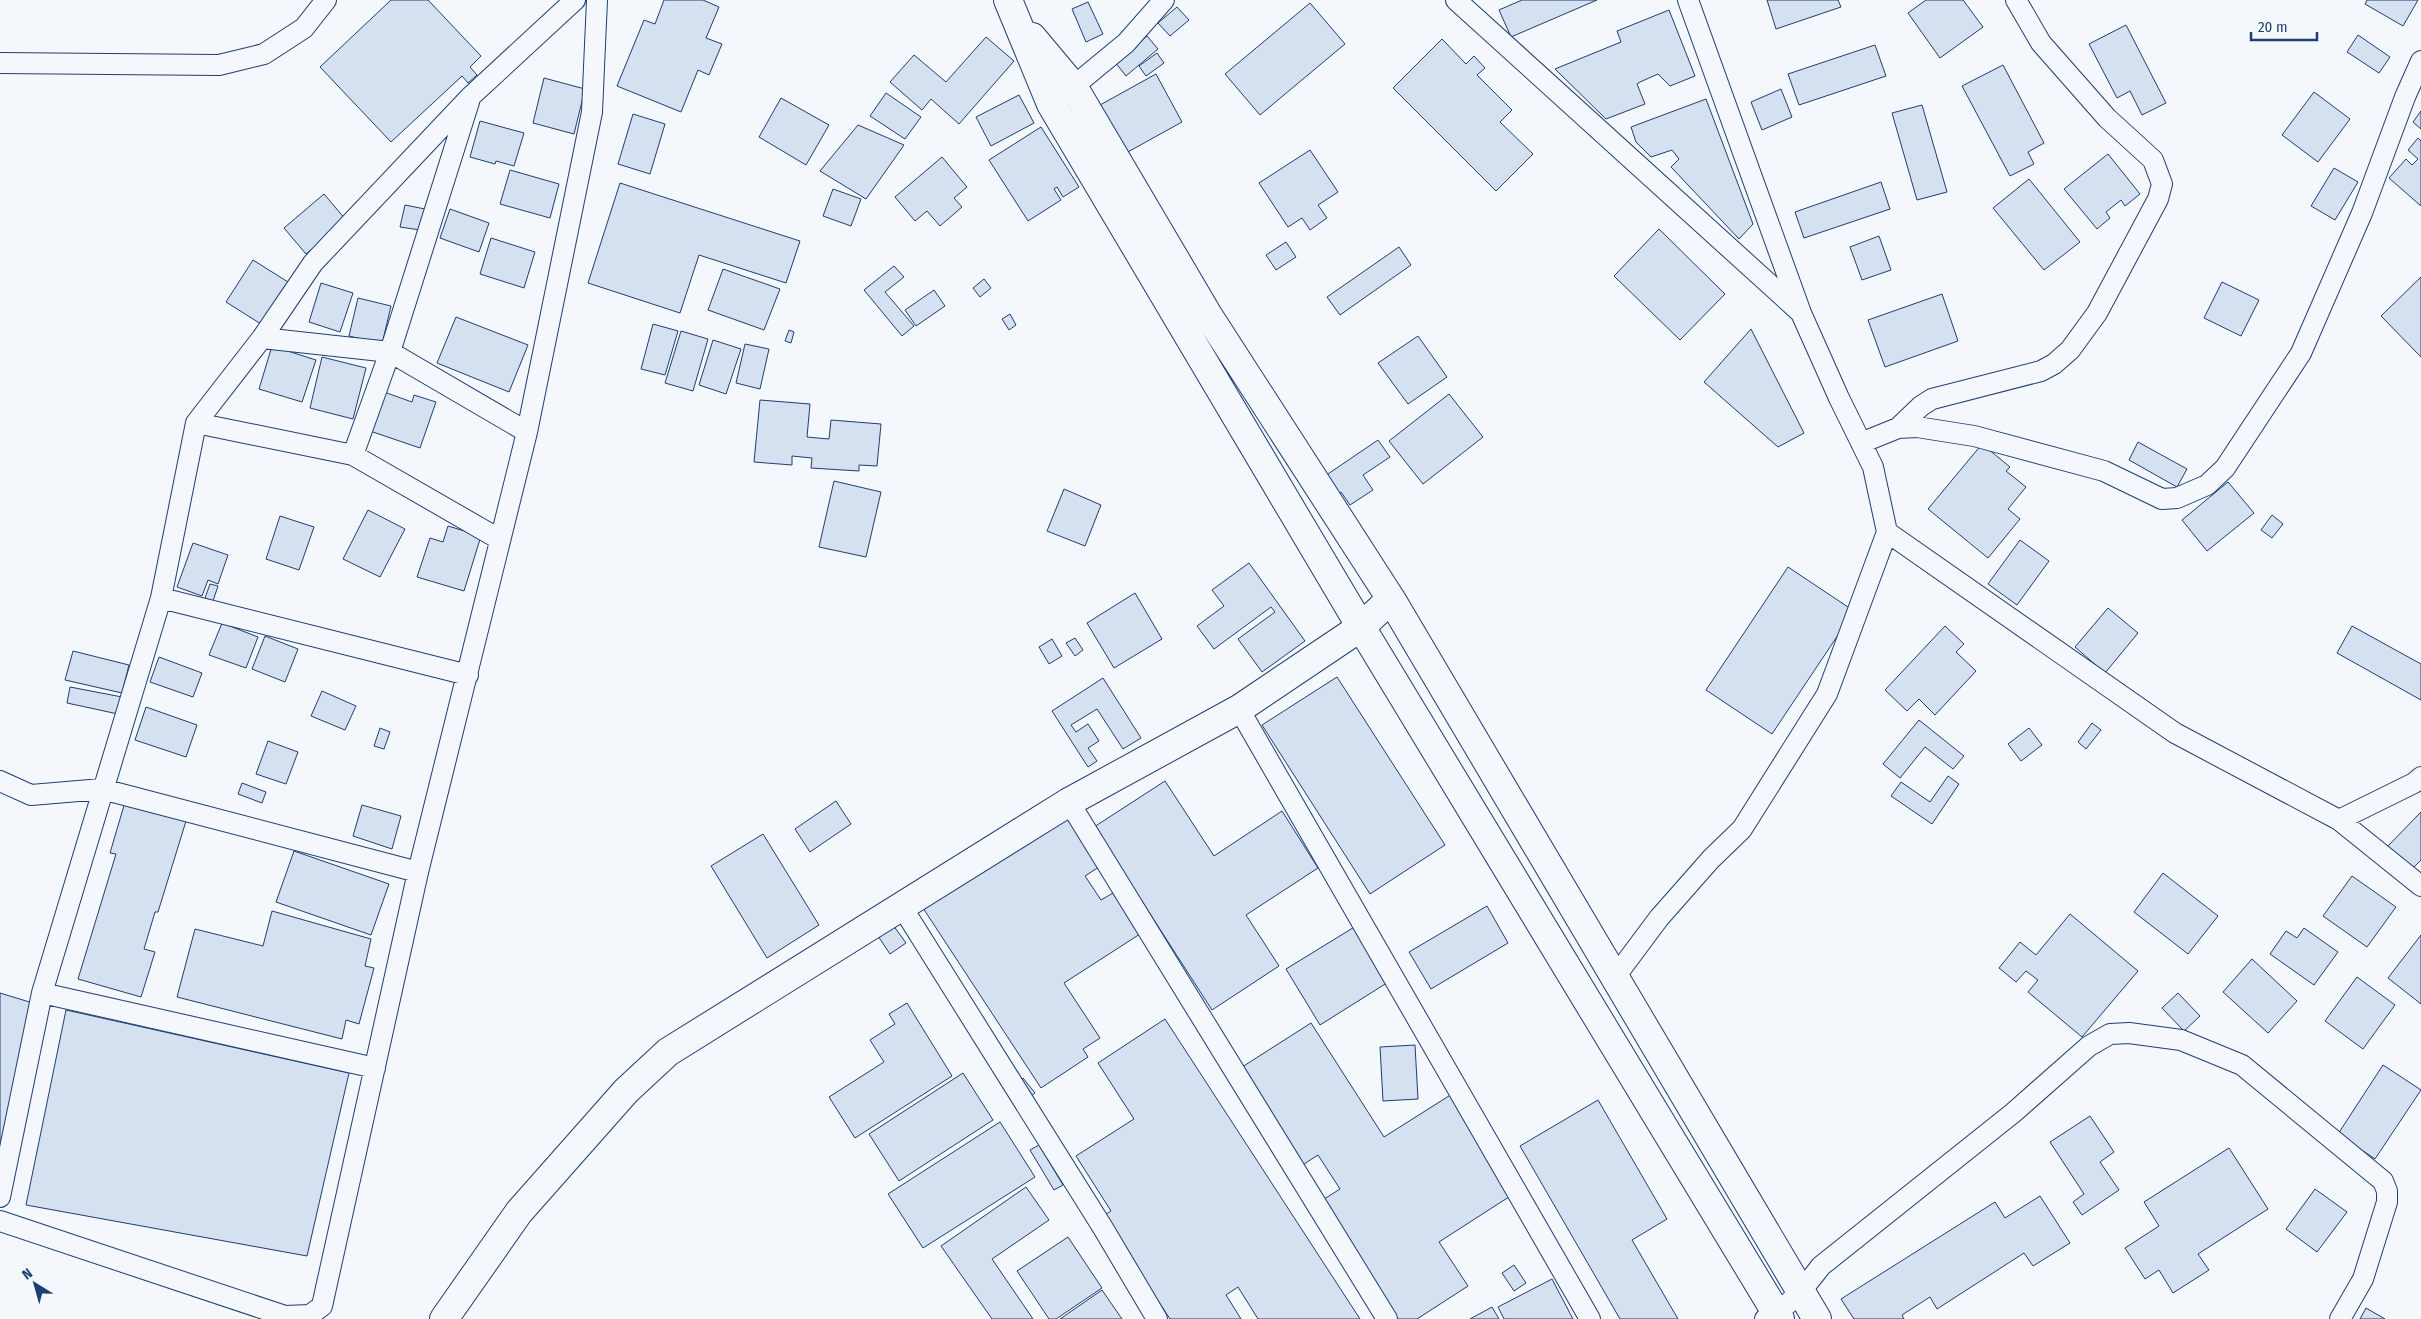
<svg xmlns="http://www.w3.org/2000/svg" width="2421" height="1319" viewBox="0 0 2421 1319" font-family="'Fira Sans Condensed',sans-serif">
<style>
.building{fill:#d5e0f0;stroke:#1d3f73}
.lines{fill:none;stroke-linecap:round;stroke-linejoin:round}
.street-casing{stroke:#1d3f73;stroke-width:22}
.secondary-casing{stroke:#1d3f73;stroke-width:30}
.street{stroke:#f4f7fb;stroke-width:20}
.secondary{stroke:#f4f7fb;stroke-width:28}
</style>
<rect width="100%" height="100%" fill="#f4f7fb"/>
<path class="building" d="M391,0H428L481,56L470,67L477,75L468,83L462,76L391,142L320,67Z
M664,0H703L719,7L706,38L722,44L709,75L698,70L681,112L617,86L644,20L655,24Z
M1522,0H1597L1511,37L1499,10Z
M1767,0H1838L1841,7L1776,29Z
M1926,0H1963L1983,27L1940,58L1908,13Z
M2367,0H2418L2403,26L2365,4Z
M1088,2L1103,34L1086,42L1072,9Z
M1310,3L1345,44L1260,115L1225,74Z
M1177,7L1189,20L1170,36L1158,23Z
M1669,10L1695,76L1670,86L1658,74L1640,82L1637,84L1645,104L1606,119L1555,69L1621,42L1617,31Z
M2126,25L2166,103L2142,115L2130,91L2117,98L2089,44Z
M2358,35L2390,57L2379,73L2347,52Z
M1147,36L1158,49L1126,76L1115,62Z
M986,37L1014,61L959,124L931,99L922,110L890,82L914,55L946,82Z
M1442,39L1466,64L1474,56L1485,68L1477,75L1512,110L1500,122L1533,154L1496,191L1393,88Z
M1875,45L1886,76L1799,105L1788,74Z
M1157,53L1164,63L1146,76L1139,66Z
M2003,65L2044,143L2028,152L2034,164L2010,176L1962,86Z
M1156,74L1182,122L1126,153L1100,105Z
M544,78L585,89L574,134L533,123Z
M1781,89L1792,117L1762,130L1751,102Z
M2314,92L2350,119L2318,162L2282,135Z
M886,93L921,117L905,139L870,116Z
M1019,95L1034,123L991,146L976,117Z
M781,98L829,125L806,165L759,137Z
M1706,99L1753,224L1739,239L1671,167L1679,159L1672,150L1651,157L1636,142L1631,127Z
M1922,105L1947,192L1917,200L1892,113Z
M2421,111V129L2413,122Z
M633,114L665,124L650,174L618,164Z
M480,121L524,133L514,166L496,161L495,164L470,157Z
M858,125L904,145L866,199L820,171Z
M1041,127L1079,187L1063,197L1057,187L1054,189L1061,200L1028,221L989,160Z
M2418,138L2421,141V206L2389,178L2406,159L2412,165L2418,159L2408,150Z
M1310,150L1338,192L1318,205L1327,218L1310,230L1302,218L1288,227L1259,183Z
M2108,154L2140,194L2125,206L2121,200L2106,212L2110,218L2097,229L2064,189Z
M942,157L967,187L954,198L962,207L940,226L927,211L915,221L895,197Z
M2334,168L2358,182L2335,220L2311,206Z
M510,170L559,184L550,218L500,204Z
M2029,179L2080,242L2044,270L1993,208Z
M1881,182L1890,209L1804,238L1795,212Z
M620,183L800,241L786,283L699,255L680,313L588,283Z
M833,189L861,199L851,226L823,216Z
M324,194L346,220L306,254L284,228Z
M405,205L425,209L420,230L400,227Z
M450,209L489,223L479,252L440,238Z
M1659,229L1725,294L1680,340L1614,276Z
M1879,236L1891,270L1862,280L1850,247Z
M491,238L535,252L524,288L480,274Z
M1286,242L1296,257L1276,270L1266,255Z
M1399,247L1411,265L1340,315L1327,297Z
M253,260L288,282L261,324L226,302Z
M894,266L904,277L885,292L914,326L902,336L864,290Z
M723,269L780,289L764,330L708,310Z
M2421,277V357L2381,316Z
M984,279L991,288L980,297L973,288Z
M2222,282L2259,300L2241,336L2204,318Z
M321,283L353,293L340,332L309,322Z
M934,290L945,306L916,326L905,310Z
M1942,294L1958,341L1885,367L1868,320Z
M358,298L391,306L382,344L349,336Z
M1010,314L1016,325L1009,330L1002,319Z
M456,317L528,345L509,392L437,363Z
M653,324L678,331L665,375L641,369Z
M1751,329L1804,433L1778,447L1704,382Z
M789,330L794,332L791,343L785,341Z
M681,331L708,339L693,391L665,383Z
M1418,336L1447,377L1408,404L1378,363Z
M713,340L741,349L726,394L699,385Z
M745,344L769,349L760,389L736,383Z
M272,346L316,360L302,402L259,389Z
M322,357L366,368L353,419L310,408Z
M384,392L412,402L414,395L436,402L420,448L370,431Z
M1449,394L1483,437L1423,484L1389,441Z
M760,400L810,404L807,437L829,439L831,420L881,424L877,466L859,465V471L811,468L812,458L792,456V465L754,462Z
M1378,440L1390,457L1363,475L1373,490L1350,505L1341,492L1334,497L1322,478Z
M2138,442L2187,469L2177,487L2129,460Z
M1982,444L2010,467L2006,471L2026,487L2008,509L2020,519L1988,558L1928,509Z
M834,481L881,492L866,557L819,547Z
M2228,482L2254,513L2207,551L2182,520Z
M1064,489L1101,505L1085,546L1047,531Z
M368,510L405,529L380,577L343,559Z
M2272,515L2283,524L2272,538L2261,530Z
M280,516L314,527L299,570L266,559Z
M448,526L481,536L464,591L417,577L430,538L443,542Z
M2020,540L2049,561L2017,605L1988,584Z
M193,543L228,555L218,584L208,580L202,596L177,587Z
M1249,563L1305,641L1262,672L1238,639L1275,612L1271,607L1214,649L1197,626L1224,606L1212,590Z
M1788,567L1854,611L1772,734L1706,690Z
M210,584L218,586L213,601L205,598Z
M1135,593L1162,639L1114,668L1087,623Z
M2108,608L2138,633L2105,673L2075,647Z
M222,623L258,637L246,668L209,655Z
M1945,626L1964,644L1956,652L1976,671L1935,715L1919,699L1907,711L1885,690Z
M2352,626L2421,664V700L2337,653Z
M265,636L298,649L285,682L252,669Z
M1075,638L1083,650L1075,656L1066,643Z
M1052,639L1062,656L1049,664L1039,647Z
M73,651L129,665L122,693L65,680Z
M159,657L202,673L193,697L150,682Z
M1337,677L1445,845L1370,894L1262,725Z
M1103,678L1141,738L1123,749L1097,709L1071,725L1076,732L1088,724L1099,741L1088,748L1097,761L1088,767L1052,711Z
M70,687L122,697L118,714L67,703Z
M322,691L356,706L345,730L311,716Z
M146,707L197,725L186,757L135,740Z
M1919,720L1964,756L1953,769L1925,747L1900,778L1883,764Z
M2092,723L2101,730L2086,749L2078,742Z
M380,728L390,732L384,749L374,746Z
M2029,728L2042,745L2021,761L2008,744Z
M268,741L298,752L286,784L256,774Z
M1948,776L1959,784L1932,824L1891,796L1901,782L1930,802Z
M1165,781L1214,856L1282,811L1318,868L1246,915L1279,966L1212,1010L1094,827Z
M242,783L266,792L262,803L238,794Z
M836,801L851,824L810,852L795,829Z
M125,802L186,821L158,912H155L144,949L155,952L141,997L78,979L116,854L110,853Z
M362,805L401,816L392,849L353,836Z
M2421,812V860L2411,870L2387,847Z
M1065,815L1099,867L1085,876L1101,900L1113,893L1140,934L1064,983L1100,1038L1083,1049L1088,1057L1041,1088L923,908Z
M763,834L819,925L767,958L711,866Z
M294,851L389,884L371,935L276,902Z
M2163,873L2218,916L2188,954L2134,912Z
M2352,876L2396,907L2367,947L2323,916Z
M1487,906L1508,943L1431,989L1409,952Z
M272,911L371,939L365,966L374,968L359,1024L346,1020L342,1039L177,997L195,929L263,946Z
M2070,914L2138,971L2082,1037L2028,992L2038,980L2026,971L2016,982L1999,968L2020,942L2036,955Z
M893,925L906,943L890,954L878,936Z
M1356,926L1390,981L1320,1025L1286,969Z
M2304,928L2338,952L2314,985L2270,954L2286,931L2297,938Z
M2421,935V1004L2388,978Z
M2252,959L2297,1001L2268,1033L2223,992Z
M2357,977L2395,1005L2363,1049L2325,1021Z
M0,993L36,1004L0,1161Z
M2178,993L2200,1016L2184,1031L2162,1008Z
M907,1003L952,1076L855,1138L829,1097L884,1062L870,1040L895,1024L889,1014Z
M66,1010L349,1073L307,1256L26,1205Z
M1165,1019L1360,1319H1258L1238,1287L1226,1295L1241,1319H1170L1103,1216L1111,1211L1076,1156L1134,1119L1098,1063Z
M1311,1023L1384,1137L1452,1094L1515,1193L1439,1242L1468,1286L1417,1319H1396L1321,1201L1340,1189L1318,1155L1301,1166L1239,1069Z
M1415,1045L1418,1099L1383,1101L1380,1047Z
M2383,1065L2421,1090L2375,1159L2338,1134Z
M963,1073L993,1120L899,1181L869,1134Z
M1023,1078L1035,1093L1027,1099L1016,1084Z
M1598,1100L1667,1219L1632,1240L1678,1319H1620L1520,1146Z
M2090,1116L2114,1152L2100,1162L2119,1190L2082,1215L2073,1202L2084,1194L2050,1142Z
M1000,1122L1035,1177L923,1248L888,1194Z
M1039,1145L1063,1185L1054,1190L1030,1150Z
M2229,1148L2268,1209L2198,1254L2209,1270L2173,1293L2159,1270L2145,1279L2125,1248L2159,1226L2144,1202Z
M1026,1187L1049,1220L992,1259L1033,1319H992L941,1246Z
M2315,1189L2347,1212L2317,1252L2286,1229Z
M2040,1196L2070,1243L2033,1266L2024,1253L1937,1309L1930,1297L1902,1315L1904,1319H1854L1841,1299L1995,1202L2005,1218Z
M1068,1237L1102,1288L1056,1319H1049L1017,1271Z
M1514,1265L1526,1283L1514,1291L1502,1273Z
M1552,1279L1573,1319H1504L1498,1307Z
M1102,1290L1122,1319H1060Z
M1492,1307L1499,1319H1470Z
M2366,1308L2385,1319H2360Z"/>
<g class="lines">
<g class="street-casing">
<path id="street" d="M1456,0L1799,311
M1688,0L1801,313L1839,398L1873,467L1887,532L2175,733L2339,820L2421,886
M0,63L219,65L264,54L304,28L326,0
M1063,95L1126,43L1164,0
M262,338L390,352L527,432
M196,423L353,455L499,539
M1898,428L1921,406L1932,399L2041,371L2054,364L2070,350L2097,313L2158,199L2162,184L2153,160L2107,118L2041,43L2016,0
M1861,443L1898,428L1917,427L1974,436L2104,471L2162,499L2177,498L2207,485L2225,468L2301,353L2362,213L2405,97L2421,61
M353,455L390,352L469,102
M161,598L468,675
M1239,709L1590,1319
M0,781L31,795L102,789L418,872
M1069,802L1387,1319
M2339,820L2414,783L2421,777
M902,907L1103,1228L1157,1319
M1615,977L1659,918L1711,859L1742,829L1827,694L1887,532
M42,993L375,1068
M0,1197L42,993L161,598L196,423L262,338L313,263L470,97L575,0
M0,1221L285,1316L310,1315L322,1306L418,872L527,432L592,112L597,0
M1765,1319C1789,1307 1805,1287 1821,1266L2013,1113L2089,1046L2110,1034L2129,1033L2181,1040L2242,1065L2383,1181L2387,1191V1202L2363,1279L2340,1319"/>
</g>
<g class="secondary-casing">
<path id="secondary" d="M1008,0L1051,104L1361,627L1780,1319
M1032,37L1073,86L1208,315L1391,599L1817,1319
M444,1319L519,1212L626,1091L668,1052L1069,802L1239,709L1361,627L1391,599"/>
</g>
<use href="#street" class="street"/>
<use href="#secondary" class="secondary"/>
</g>
<g transform="translate(35 1284) rotate(323)" stroke="#f4f7fb" stroke-width="4" paint-order="stroke">
<path d="M0-4L9 19L0 12L-9 19Z" fill="#1d3f73"/>
<text y="-8" font-size="14" font-weight="bold" text-anchor="middle" fill="#1d3f73">N</text>
</g>
<path d="M2251 32v8h66v-8" fill="none" stroke="#1d3f73" stroke-width="2.5"/>
<text x="2258" y="32" font-size="15" fill="#1d3f73" stroke="#f4f7fb" stroke-width="4" paint-order="stroke">20 m</text>
</svg>
